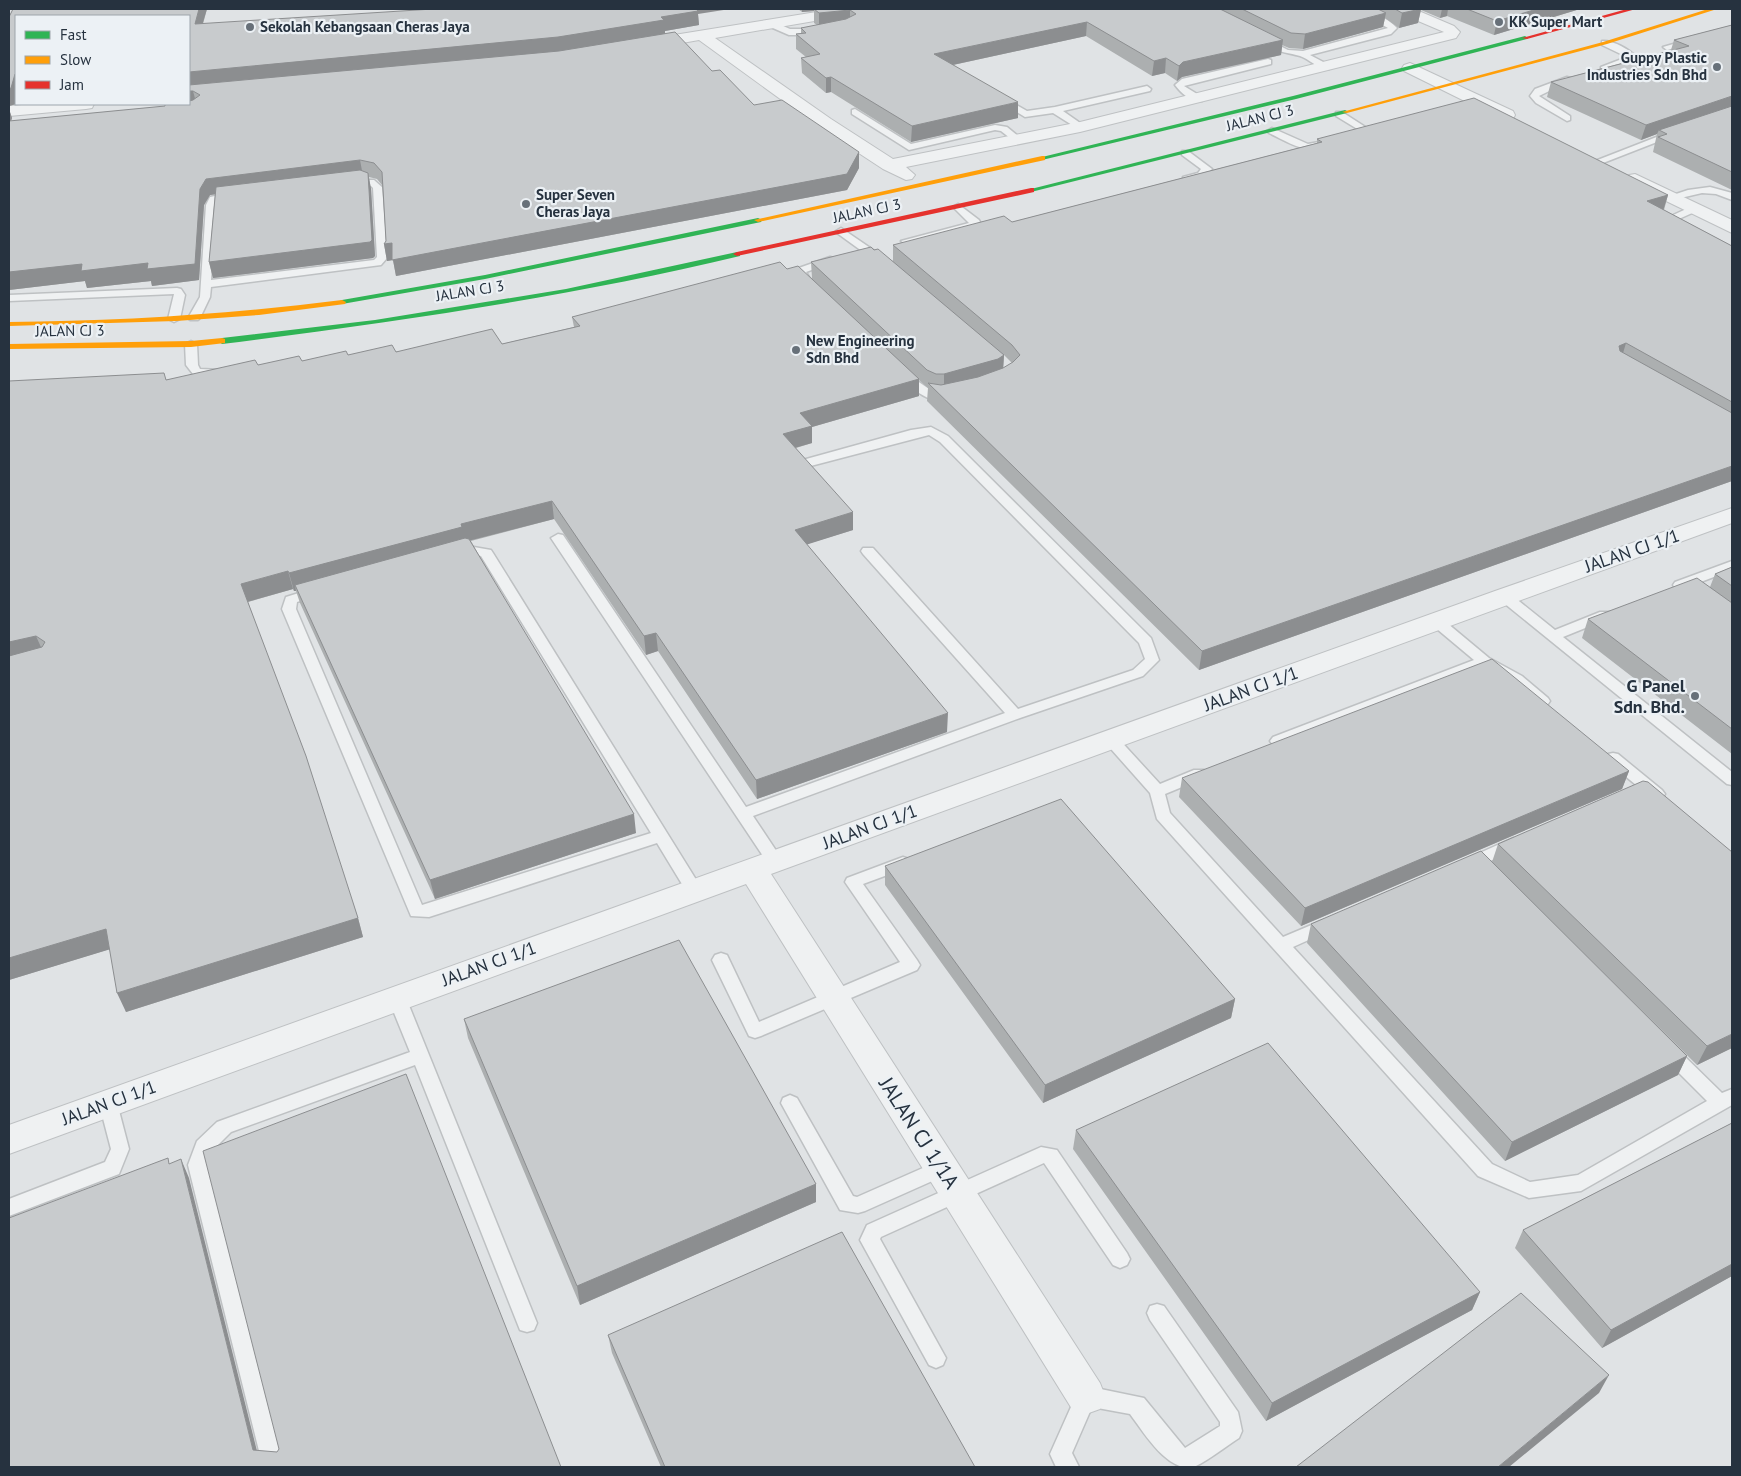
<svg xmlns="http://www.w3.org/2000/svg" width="1741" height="1476" viewBox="0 0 1741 1476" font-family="'PT Sans',sans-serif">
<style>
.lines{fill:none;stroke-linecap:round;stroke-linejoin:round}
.lane-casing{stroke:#bec1c3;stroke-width:3}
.street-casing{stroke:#bec1c3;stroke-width:2}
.lane{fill:#eff1f2;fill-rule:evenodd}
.street{fill:#eff1f2;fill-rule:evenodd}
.fast{fill:#30b455;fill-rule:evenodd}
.slow{fill:#ff9f0a;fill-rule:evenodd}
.jam{fill:#e5322d;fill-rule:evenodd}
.wall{fill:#acafb0;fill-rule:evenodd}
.shaded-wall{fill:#8c8e90}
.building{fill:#c8cbcd;stroke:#8c8e90}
.poi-dot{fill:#677079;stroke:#ecf1f5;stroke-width:2}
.labels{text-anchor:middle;stroke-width:4.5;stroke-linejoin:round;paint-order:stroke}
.far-poi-label{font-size:15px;font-weight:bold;fill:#26323f;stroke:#ecf1f5;text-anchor:start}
.far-street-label{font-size:15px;fill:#26323f;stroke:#ecf1f5}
.street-label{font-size:18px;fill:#26323f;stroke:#ecf1f5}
.poi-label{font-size:18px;font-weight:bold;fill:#26323f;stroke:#ecf1f5;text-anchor:end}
.near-street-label{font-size:21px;fill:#26323f;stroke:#ecf1f5}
</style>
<rect width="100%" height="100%" fill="#e0e3e5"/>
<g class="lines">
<g class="lane-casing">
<path id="lane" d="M1353,9C1367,8 1387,17 1397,28L1391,34L1310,55L1329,65V69C1318,70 1310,59 1300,56C1286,52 1272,52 1260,41L1264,38L1288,50L1303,51L1388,28Z
M766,21H772L790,29H821L825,32L821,35H789L766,25Z
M1732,27V32L1667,50L1663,47Z
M1602,41C1613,40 1629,49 1636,57L1632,63L1601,71V67L1627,57L1602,45Z
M1268,59L1271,60V64L1184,86L1202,97V101C1191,102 1181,93 1175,85L1182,79Z
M1567,77L1574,79L1539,96L1570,116V120L1567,121L1536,103L1530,96L1535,89Z
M1147,86L1151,89L1150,91L1063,111L1083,125L1085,127L1080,130L1053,113L1025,117L997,100L1004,98L1027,111L1055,107Z
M855,109L911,144L995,125L1007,127L1023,140L1015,142L1001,131L995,130L909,150L852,114V110Z
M1336,112H1342L1370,130L1365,135L1348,138V134L1359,130L1336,116Z
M1272,128L1308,144L1324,141L1329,144C1311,158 1286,141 1269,133L1267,131Z
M1672,131L1680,133L1603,163L1595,161Z
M1182,151H1188L1212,169L1204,177L1183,181V177L1198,173L1201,169L1182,155Z
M374,180L383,188L387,258L381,265L211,287L210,297L200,318L198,320H190L188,318L200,297L206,205L210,197L235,192L240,195L218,201L216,205L211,280L374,260L377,257L373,188L371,186H350L345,183L350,180Z
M1710,187L1732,193V200L1716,194L1702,193L1672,200L1667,197L1688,190Z
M958,204L979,220L980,222L977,227L906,244L901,241L969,223L953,207Z
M1695,205L1700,208L1699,210L1672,222L1677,227L1676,229H1668L1660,221Z
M841,228L885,258V262H877L837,233L836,231Z
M830,257L834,258V262L806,272L814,285L813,287H805L797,278L796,269Z
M177,288L181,289L185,295L180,319L174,322L168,319L174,294L9,301V295Z
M191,341L197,344L198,365L200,369L222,370V374H193L186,365L185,344Z
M904,372L932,391L950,394L952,397L950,400C930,405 914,390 900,377V373Z
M931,427L948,436L1151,638L1159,660L1143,676L1020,718L753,816L783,861L781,865H769L551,538L558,534L563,535L746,807L1005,713L863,554L861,551L863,548H873L1018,709L1133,670L1145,659L1139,643L940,442L929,435L803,468L797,464L799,461L911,430Z
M468,546L491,550L493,553L700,886L702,890L700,894L694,896L688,894L657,843L429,917L411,916L282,609L286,597L318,587L325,591L323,594L297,602L296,609L422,905L651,833L481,556L469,554L458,557L451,553L453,550Z
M1732,561V570L1685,588H1675L1673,585L1675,582Z
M1504,592L1509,593L1555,630L1600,612H1610L1612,615L1610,618L1563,637L1732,772V785L1727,784L1499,599L1497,596L1499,593Z
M1436,617L1441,618L1489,658L1522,676L1548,698L1550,701L1548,704H1538L1512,682L1483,667L1283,745H1273L1270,741L1273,737L1474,660L1431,624L1429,621Z
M1111,735L1116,736L1160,784L1194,770H1204L1207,774L1204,778L1165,794L1170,813L1283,937L1321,921L1327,919L1333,921L1335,925L1333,929L1293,947L1492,1164L1530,1182L1578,1175L1707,1101L1663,1057L1660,1052L1663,1047L1669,1045L1675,1047L1722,1093L1732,1089V1105L1581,1191L1529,1198L1478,1176L1157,819L1150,793L1103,740Z
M1613,753L1618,754L1662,790L1665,794L1662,798H1652L1608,762L1605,758L1608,754Z
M1513,838L1519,840L1521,844L1519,848L1468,871L1462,869L1460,865L1462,861Z
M903,857L909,859L911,863L909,867L863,884L917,960L920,965L917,970L761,1036L755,1038L749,1036L712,960L715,955L721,953L727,955L759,1022L900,962L845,882L847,878Z
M397,991L403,993L406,998L537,1323L534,1330L527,1332L520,1330L415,1065L231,1132L212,1151L208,1165L285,1467H263L188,1165L197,1141L217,1122L410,1052L388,998L391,993Z
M108,1095L115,1098L117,1103L129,1149L119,1174L9,1216V1199L105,1162L111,1149L99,1103L101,1098Z
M790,1095L797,1098L853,1196L857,1197L941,1160L948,1162L951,1168L948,1174L865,1211L858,1213L840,1210L781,1103L783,1098Z
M1041,1147L1057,1150L1127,1253L1130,1259L1127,1265L1120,1268L1113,1265L1044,1163L881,1237L880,1239L946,1358L943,1365L936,1368L929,1365L860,1240L867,1225Z
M1157,1304L1164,1306L1238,1412L1242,1431L1239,1438C1225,1447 1210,1459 1196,1466C1169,1476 1143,1431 1130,1414L1092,1407L1072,1453L1079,1467H1056L1050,1454L1079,1389L1086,1386L1144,1398L1185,1448L1220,1426V1422L1150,1320L1147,1313L1150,1306Z"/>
</g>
<g class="street-casing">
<path id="street" d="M835,9H868L861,13L715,38L831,119L893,159L1080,122L1444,32L1397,12L1395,9H1414L1454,26L1460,32L1456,38L1080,132L906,167L915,175L912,179L906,180L883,169L819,127L699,40L643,50L635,45L643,40Z
M1410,63L1513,111L1515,115L1513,119H1501L1404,71L1402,68L1404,65Z
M34,104H94L92,108L86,109L9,116V106Z
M1635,174L1732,220V233L1629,183L1626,179L1629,175Z
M1732,508V523L771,874L1100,1383L1105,1396L1100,1409L1086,1414L1072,1409L746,884L9,1154V1125L1495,591Z"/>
</g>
<use href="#lane" class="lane"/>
<use href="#street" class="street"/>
<path class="fast" d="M1525,36L1528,38L1527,39L1296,99L1042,160L1038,158L1293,96Z
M1345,110L1347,111V113L1031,192L1027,190Z
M758,218L762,220L761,222L485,279L342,304L338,302L342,300L485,275Z
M737,252H740V256C569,297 396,322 222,344L218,341L222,338L375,320L566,289Z"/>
<path class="slow" d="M1708,9H1717L1607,44L1347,113L1342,112L1603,42Z
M1042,156H1045V160L758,222L754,220Z
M342,300L346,302L345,304L259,315L176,321L9,326V322C121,321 231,314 342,300Z
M222,338L225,339V343L191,347L9,349V344L191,341Z"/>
<path class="jam" d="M1627,9H1636L1527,39L1522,38Z
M1031,188H1034V192L737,256L733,254L737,252Z"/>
</g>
<path class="wall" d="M13,9H207L203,24L698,14L699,25L665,31V34L754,105L859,168L847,190L396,276L393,260L387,261L384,244L386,241L382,185L377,179L369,177L371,189L375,256L373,258L213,278L209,262L215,194L210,195L204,205L199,280L152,286L151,281L87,288L85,281L9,290V109L12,118L11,121L189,104V16H16V104L9,106V17Z
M798,9H1580L1494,35L1447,16L1440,18L1421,10L1418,23L1399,28L1385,18L1383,27L1303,49L1289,48L1282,45L1281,55L1182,77L1177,81L1165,73L1152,76L1086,36L953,65L1018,118L911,142L831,92L826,93L802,73L801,58L806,57L796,49V34L801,33V28L817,25L814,23V11L802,12Z
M1732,25V190L1653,152L1657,134L1641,140L1547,97L1551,82L1671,50L1674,40Z
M1317,139L1668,195L1664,210L1732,246V481L1199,670L927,401L928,388L919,380V396L812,427V443L796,448L853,530L807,544L947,732L757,799L658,651L646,655L554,519L471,541L636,833L435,899L300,603L296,591H294L293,589L248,602L358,918L363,937L126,1012L110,949L9,980V381L166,380L258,365L302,361L348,355L502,344L574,327L572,317L787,269L812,278L811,262L874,250L893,261V245L1012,222L1317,143ZM1004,355L1012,363L1003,368Z
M1732,567V754L1582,638L1588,619L1710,587L1715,574Z
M1629,771L1622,789L1301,926L1179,797L1182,778Z
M1498,844L1732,1048L1697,1065L1618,987L1687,1056L1678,1075L1505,1161L1307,943L1311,924L1492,862Z
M885,866L1235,999L1231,1018L1043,1103L885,885Z
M464,1019L816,1184V1202L580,1305L468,1038Z
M1732,1123V1276L1602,1348L1515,1248L1523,1230Z
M1076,1130L1480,1292L1472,1310L1266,1421L1073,1149Z
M608,1335L975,1467H661L612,1353Z"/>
<path class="shaded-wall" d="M199,9H207L198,39L195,24Z
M689,9H730L698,14L699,25L665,31V35L560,52L189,88V72L661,17Z
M802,9H814V11L802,12Z
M1421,9L1418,23L1399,28L1402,13Z
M1442,9H1448L1447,16L1440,18Z
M1537,9H1580L1494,35L1497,21Z
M850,10V24L819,27V13Z
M1386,13L1383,27L1303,49L1305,34Z
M1087,22L1086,36L934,69V54Z
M1283,40L1281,55L1182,77L1177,81L1179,66L1183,62Z
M1166,58L1165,73L1152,76L1154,61Z
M15,74H16V104L9,106V89Z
M831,77V92L826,93V78Z
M189,91H193L197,106L189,104Z
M1732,96V110L1659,130L1657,134L1641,140L1646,125Z
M1018,102V118L911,142L912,126Z
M9,109L12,118L9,127Z
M859,152V168L847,190L396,276L393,260L387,261L384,244Z
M360,160L363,176L210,195L204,205L199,280L152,286L151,281L87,288L85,281L9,290V272L200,189L206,179Z
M368,173L371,189L375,256L373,258L213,278L209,262Z
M1668,195L1663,211L1647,201Z
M1626,343L1621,360L1619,346Z
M1004,355L1003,372L944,391V374Z
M919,379V396L812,427V443L784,451L783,434L800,413Z
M1732,466V481L1199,670L1202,651Z
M552,501L554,519L295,585L296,591H294L289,573L461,524Z
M853,512V530L796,548L795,530Z
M288,571L293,589L247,602L241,584Z
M656,633L658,651L646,655L644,636Z
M36,636L44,654L9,662V642Z
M948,713L947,732L757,799L756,780Z
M1629,771L1622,789L1301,926L1305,908Z
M634,814L636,833L435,899L430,880Z
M358,918L363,937L126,1012L117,993Z
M106,929L114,948L9,980V958Z
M1235,999L1231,1018L1043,1103L1045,1085Z
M1732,1034V1048L1697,1065L1707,1046Z
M1687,1056L1678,1075L1505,1161L1512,1142Z
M181,1159L189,1178L261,1467L253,1450Z
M816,1184V1202L580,1305L577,1286Z
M1732,1264V1276L1602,1348L1611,1330Z
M1480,1292L1472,1310L1266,1421L1272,1403Z
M1609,1375L1599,1393L1509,1467H1498Z"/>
<path class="building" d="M13,9H199L195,24L433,9H696L698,11L661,17L664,20L558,37L189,72V16H16V74H15L11,88L9,89V17Z
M814,9H1220L1283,40L1183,62L1179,66L1166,58L1154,61L1087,22L934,54L1018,102L912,126L831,77L826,78L801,58L820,54L796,34L806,33L801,28L846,19L856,14L850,10L819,13Z
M1242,9H1378L1386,13L1305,34L1291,33Z
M1395,9H1421L1402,13Z
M1467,9H1537L1497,21Z
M1732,25V96L1646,125L1551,82L1689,46L1674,40Z
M675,32L712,71L720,70L754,105L782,100L859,152L847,174L392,260V243L384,244L386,241L382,172L374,163L360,160L206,179L200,189L195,264L147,269L148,263L81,271L82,264L9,272V121L165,106V104H189V101L193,100L200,95L193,91H189V85L559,51Z
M1474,98L1668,195L1647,201L1732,246V402L1626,343L1619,346L1620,351L1732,413V466L1202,651L928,383L941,385L978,377L1003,368L1013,362L1020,355L1012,345L893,245L1004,216L1012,222L1322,142L1317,139Z
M1732,106V172L1658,137L1667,134L1659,130Z
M360,170L368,173L372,240L370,242L209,262L216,187Z
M871,247L874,250L878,249L1004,355L998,359L944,374H936L927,370L811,262Z
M780,262L787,269L798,266L919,379L800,413L812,426L783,434L853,512L795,530L948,713L756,780L656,633L644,636L552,501L461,524L462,527L289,573L288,571L241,584L306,756L358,918L117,993L106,929L9,958V656L42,647L45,642L36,636L9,642V381L164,373L166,380L255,360L258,365L299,356L302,361L346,351L348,355L392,345L396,352L492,329L502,344L580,326L572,317Z
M465,538L469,539L634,814L430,880L295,585Z
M1732,567V586L1715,574Z
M1697,578L1732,603V729L1588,619Z
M1492,659L1629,771L1305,908L1182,778Z
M1643,781L1648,782L1732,852V1034L1707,1046L1498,844Z
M1061,799L1235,999L1045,1085L885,866Z
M1481,851L1687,1056L1512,1142L1311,924Z
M679,940L816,1184L577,1286L464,1019Z
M1268,1043L1480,1292L1272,1403L1076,1130Z
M406,1074L561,1467H9V1218L168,1158L169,1164L181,1159L253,1450L277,1452L279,1449L203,1151Z
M1732,1123V1264L1611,1330L1523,1230Z
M842,1232L975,1467H665L608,1335Z
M1521,1293L1609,1375L1498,1467H1296Z"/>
<g class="poi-dot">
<circle cx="1499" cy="22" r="5"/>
<circle cx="250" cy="27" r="5"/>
<circle cx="1717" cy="67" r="5"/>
<circle cx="526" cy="204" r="5"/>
<circle cx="796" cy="350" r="5"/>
<circle cx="1695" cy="696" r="5"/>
</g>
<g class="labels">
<g class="far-poi-label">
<text x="1509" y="27">KK Super Mart</text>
<text x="260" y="32">Sekolah Kebangsaan Cheras Jaya</text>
<text x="1707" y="63" text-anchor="end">Guppy Plastic<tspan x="1707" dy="17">Industries Sdn Bhd</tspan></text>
<text x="536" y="200">Super Seven<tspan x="536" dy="17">Cheras Jaya</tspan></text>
<text x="806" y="346">New Engineering<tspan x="806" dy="17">Sdn Bhd</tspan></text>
</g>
<g class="far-street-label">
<text transform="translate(1260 118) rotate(-14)" y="5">JALAN CJ 3</text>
<text transform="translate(867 211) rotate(-12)" y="5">JALAN CJ 3</text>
<text transform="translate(470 291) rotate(-9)" y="5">JALAN CJ 3</text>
<text transform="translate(70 331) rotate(-1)" y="5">JALAN CJ 3</text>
</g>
<g class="street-label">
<text transform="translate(1632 551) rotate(-19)" y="6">JALAN CJ 1/1</text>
<text transform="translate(1251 689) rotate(-20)" y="6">JALAN CJ 1/1</text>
<text transform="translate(870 827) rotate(-20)" y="6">JALAN CJ 1/1</text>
<text transform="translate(489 964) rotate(-20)" y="6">JALAN CJ 1/1</text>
<text transform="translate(109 1103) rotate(-20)" y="6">JALAN CJ 1/1</text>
</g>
<g class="poi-label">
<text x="1685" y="692">G Panel<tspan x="1685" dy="21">Sdn. Bhd.</tspan></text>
</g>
<g class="near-street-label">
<text transform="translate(919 1133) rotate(57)" y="7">JALAN CJ 1/1A</text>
</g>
</g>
<rect width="1741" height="1476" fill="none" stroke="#26323f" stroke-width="20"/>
<rect x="15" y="15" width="175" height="90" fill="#ecf1f5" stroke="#9da5ac"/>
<rect x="25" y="31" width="25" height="8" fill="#30b455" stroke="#9da5ac"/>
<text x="60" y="40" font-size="15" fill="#26323f">Fast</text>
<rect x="25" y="56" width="25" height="8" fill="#ff9f0a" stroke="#9da5ac"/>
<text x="60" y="65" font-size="15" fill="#26323f">Slow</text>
<rect x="25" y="81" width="25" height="8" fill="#e5322d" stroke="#9da5ac"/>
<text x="60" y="90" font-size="15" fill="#26323f">Jam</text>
</svg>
